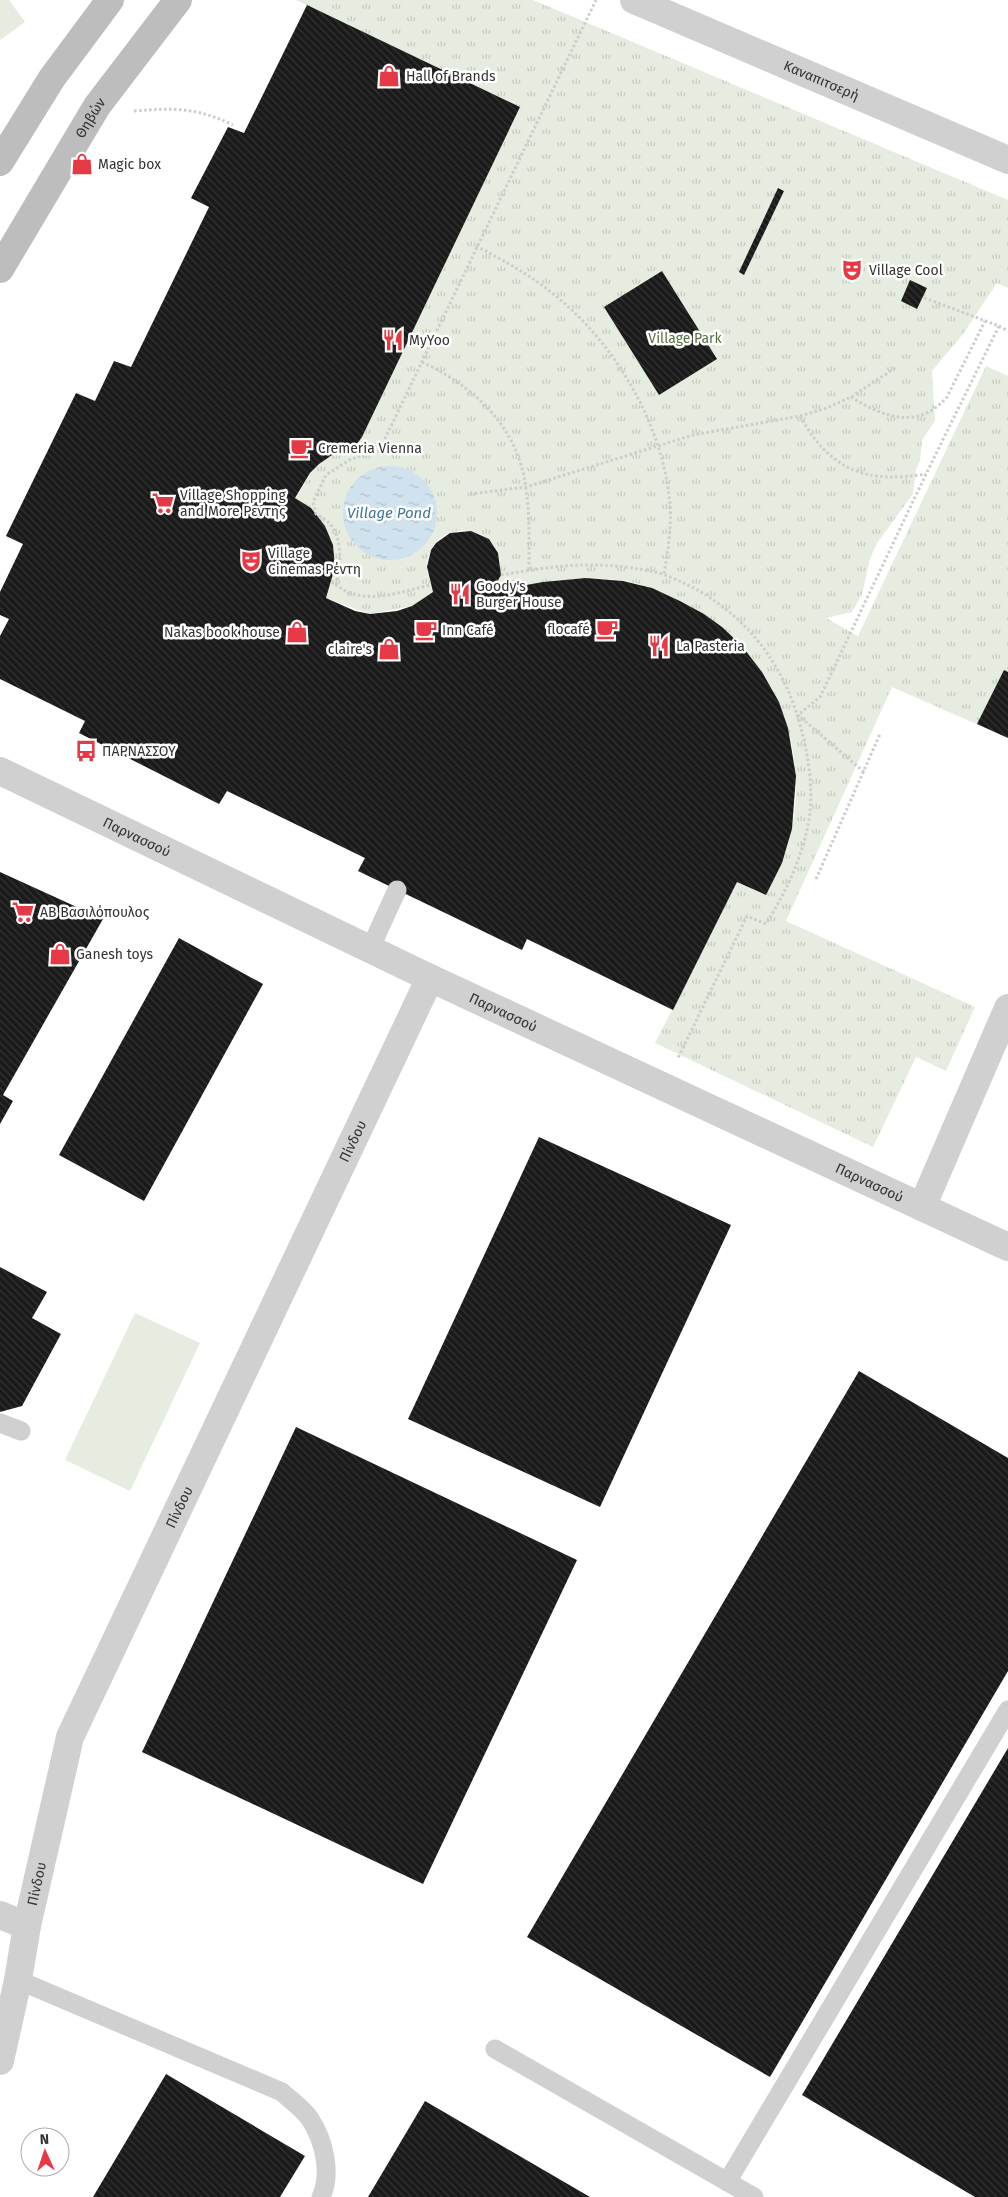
<svg xmlns="http://www.w3.org/2000/svg" width="1008" height="2197" viewBox="0 0 1008 2197" font-family="'Fira Sans',sans-serif">
<style>
.grass{fill:url(#grass-tufts)}
.pitch{fill:#e6ecdf}
.water{fill:url(#water-ripples)}
.building{fill:url(#building-back-hatch)}
.lines{fill:none;stroke-linecap:round;stroke-linejoin:round}
.path{stroke:#cdcdcd;stroke-width:3;stroke-dasharray:2.5 2.5;stroke-linecap:butt}
.service{stroke:#d0d0d0;stroke-width:19}
.minor{stroke:#d0d0d0;stroke-width:28}
.tertiary{stroke:#d0d0d0;stroke-width:28}
.secondary{stroke:#bdbdbd;stroke-width:28}
.labels{text-anchor:middle;stroke-width:5;stroke-linejoin:round;paint-order:stroke}
.poi-label{font-size:14px;fill:#333;stroke:#fff;text-anchor:start}
.street-label{font-size:14px;fill:#333;stroke:#fff}
.park-label{font-size:14px;fill:#56703f;stroke:#fff}
.water-label{font-size:15px;font-style:italic;fill:#3f7597;stroke:#fff}
</style>
<defs>
<pattern id="grass-tufts" width="24" height="20" patternUnits="userSpaceOnUse" patternTransform="scale(1.25)"><rect width="24" height="20" fill="#e6ecdf"/><path d="M3 7l-1-3M5 7V3M7 7l1-3M15 17l-1-3M17 17v-4M19 17l1-3" fill="none" stroke="#c6cbc0"/></pattern>
<pattern id="water-ripples" width="26" height="14" patternUnits="userSpaceOnUse" patternTransform="scale(1.25)"><rect width="26" height="14" fill="#cfe2ee"/><path d="M2 4q2-2 4 0t4 0M15 11q2-2 4 0t4 0" fill="none" stroke="#b2c2cd"/></pattern>
<pattern id="building-back-hatch" width="6" height="6" patternUnits="userSpaceOnUse" patternTransform="scale(1.25)"><rect width="6" height="6" fill="#1a1a1a"/><path d="M-1 5l2 2M0 0l6 6M5-1l2 2" fill="none" stroke="#333"/></pattern>
</defs>
<rect width="100%" height="100%" fill="#fff"/>
<path class="grass" d="M296,0H533L1008,200V288L997,283L963,334L932,371L935,421L922,440L920,461L916,470L913,494L877,543L870,559L862,594L852,612L826,618L858,636L986,366L1008,376V738L892,687L786,921L975,1007L946,1071L916,1057L873,1147L655,1043L737,882L766,894C777,873 788,851 792,828C811,730 761,636 670,596C655,590 640,583 624,581C581,573 535,586 492,591C526,534 442,506 428,558C424,574 432,581 433,592L412,606L370,614L326,598L335,567L333,545L325,526L311,508L295,498C303,488 309,474 318,465C331,452 352,451 362,437L520,107Z"/>
<path class="pitch" d="M0,0H9L25,22L0,40Z
M135,1313L200,1343L130,1491L65,1460Z"/>
<path class="water" d="M343 513a47 47 0 1 1 94 0a47 47 0 1 1-94 0Z"/>
<path class="building" d="M307,5L520,107L362,437L357,444L335,453L319,464L310,473L295,498L311,508L325,526L333,545L335,567L326,598L355,611L370,614L397,611L412,606L433,592L427,567L431,550L436,543L450,533L471,531L489,539L498,553L501,575L492,591L543,582L586,578L623,581L652,588L680,601L704,614L722,627L742,646L762,672L779,702L788,728L796,776L792,829L782,863L766,895L737,882L673,1010L527,939L522,950L358,871L365,858L227,791L219,804L79,733L85,721L0,679V636L9,619L0,615V592L23,544L6,536L76,393L95,401L114,361L131,367L209,207L191,198L228,127L244,133Z
M778,188L784,191L744,275L739,272Z
M662,271L717,359L659,395L604,307Z
M910,280L927,288L917,309L901,301Z
M1004,670L1008,672V738L977,724Z
M0,872L103,919L3,1095L13,1101L0,1124Z
M179,938L263,984L144,1201L59,1155Z
M539,1137L731,1225L600,1507L408,1419Z
M0,1267L47,1292L32,1318L61,1334L22,1406L0,1412Z
M859,1371L1008,1458V1671L770,2077L527,1937Z
M296,1427L577,1560L423,1884L142,1752Z
M1008,1748V2197H975L802,2095Z
M166,2074L305,2156L280,2197H93Z
M425,2101L590,2197H368Z"/>
<g class="lines">
<path class="path" d="M134,111C175,108 195,107 233,125
M476,246C507,262 537,279 563,302C617,349 660,422 669,495C673,522 668,548 664,574
M999,326L1008,331
M422,362C475,387 519,428 526,489C530,516 529,543 529,570
M851,397C884,417 917,431 947,397L985,321
M800,416C830,470 865,484 926,474
M470,494L526,487L693,435L800,416L827,408L851,397L895,368
M501,575C547,567 585,561 632,568C643,570 655,571 665,575C742,604 789,665 805,745C810,769 813,795 809,820C802,858 786,892 766,924L747,916L678,1058
M331,582C337,585 342,590 348,592C374,603 404,591 430,585
M336,585C341,567 343,537 329,523C326,519 320,517 316,514L313,502L326,475L351,459L379,451L596,0
M864,772L798,715L820,697L926,474L999,326L922,297
M816,879L880,734"/>
<path class="service" d="M370,949L397,890
M0,1423L21,1431
M18,1980L282,2092C290,2100 304,2109 310,2119C324,2140 332,2174 321,2197
M495,2049L754,2197
M727,2182L1008,1710"/>
<g class="minor">
<path id="s1" d="M0,771L430,978L1008,1247"/>
<path d="M922,1207L1008,1008"/>
<path d="M0,1915L27,1926"/>
<path id="s2" d="M0,2061L18,1980L27,1926L70,1737L430,978"/>
</g>
<path class="tertiary" id="s3" d="M634,0L1008,160"/>
<g class="secondary">
<path d="M0,162L52,78L110,0"/>
<path id="s4" d="M0,269L97,106L178,0"/>
</g>
</g>
<defs>
<g id="shop-bare" transform="scale(1.725)"><path d="M-5-2.5h2.3a2.7 3.5 0 0 1 5.4 0H5L5.5 6h-11ZM-1.5-2.5h3a1.5 2.3 0 0 0-3 0Z" fill="#e63946" stroke="#fff" stroke-width="2.5" paint-order="stroke"/></g>
<g id="theatre-bare" transform="scale(1.725)"><path d="M-5-5.5Q0-4 5-5.5V0Q5 5 0 6Q-5 5-5 0ZM-3.3-2.5H-1v1.5H-3.3ZM1-2.5H3.3v1.5H1ZM-2.8 1Q0 5.5 2.8 1Z" fill="#e63946" stroke="#fff" stroke-width="2.5" paint-order="stroke"/></g>
<g id="restaurant-bare" transform="scale(1.725)"><path d="M-5-6h1v4h1v-4h1v4h1v-4h1v5L-1.5 .5V6h-2V.5L-5-1ZM5-6V6H3V1.5H1.5Q1.5-4 5-6Z" fill="#e63946" stroke="#fff" stroke-width="2.5" paint-order="stroke"/></g>
<g id="cafe-bare" transform="scale(1.725)"><path d="M-5.5-4.5H6V0H3Q3 3.5 0 3.5H-2.5Q-5.5 3.5-5.5 0ZM3-3.2v2h1.7v-2ZM-6 4.5H4V6H-6Z" fill="#e63946" stroke="#fff" stroke-width="2.5" paint-order="stroke"/></g>
<g id="supermarket-bare" transform="scale(1.725)"><path d="M-6-5.5h2.5l.6 2H6L4.5 2H-2.5L-4.4-4H-6ZM-1.5 3.2a1.3 1.3 0 1 0 .1 0ZM3 3.2a1.3 1.3 0 1 0 .1 0Z" fill="#e63946" stroke="#fff" stroke-width="2.5" paint-order="stroke"/></g>
<g id="bus-bare" transform="scale(1.725)"><path d="M-5-6H5V4H4V6H2V4H-2V6H-4V4H-5ZM-3.5-4V0h7V-4ZM-3.5 1.2v1.5H-2V1.2ZM2 1.2v1.5H3.5V1.2Z" fill="#e63946" stroke="#fff" stroke-width="2.5" paint-order="stroke"/></g>
</defs>
<g fill-rule="evenodd">
<use href="#shop-bare" x="389" y="76"/>
<use href="#shop-bare" x="82" y="164"/>
<use href="#theatre-bare" x="852" y="270"/>
<use href="#restaurant-bare" x="393" y="340"/>
<use href="#cafe-bare" x="301" y="448"/>
<use href="#supermarket-bare" x="163" y="503"/>
<use href="#theatre-bare" x="251" y="561"/>
<use href="#restaurant-bare" x="460" y="594"/>
<use href="#cafe-bare" x="607" y="629"/>
<use href="#cafe-bare" x="426" y="630"/>
<use href="#shop-bare" x="297" y="632"/>
<use href="#restaurant-bare" x="659" y="646"/>
<use href="#shop-bare" x="389" y="649"/>
<use href="#bus-bare" x="86" y="751"/>
<use href="#supermarket-bare" x="23" y="912"/>
<use href="#shop-bare" x="60" y="954"/>
</g>
<g class="labels">
<g class="poi-label">
<text x="406" y="81">Hall of Brands</text>
<text x="98" y="169">Magic box</text>
<text x="869" y="275">Village Cool</text>
<text x="409" y="345">MyYoo</text>
<text x="318" y="453">Cremeria Vienna</text>
<text x="180" y="500">Village Shopping<tspan x="180" dy="16">and More Ρεντης</tspan></text>
<text x="268" y="558">Village<tspan x="268" dy="16">Cinemas Ρέντη</tspan></text>
<text x="476" y="591">Goody's<tspan x="476" dy="16">Burger House</tspan></text>
<text x="590" y="634" text-anchor="end">flocafé</text>
<text x="442" y="635">Inn Café</text>
<text x="280" y="637" text-anchor="end">Nakas book house</text>
<text x="676" y="651">La Pasteria</text>
<text x="372" y="654" text-anchor="end">claire's</text>
<text x="102" y="756">ΠΑΡΝΑΣΣΟΥ</text>
<text x="40" y="917">ΑΒ Βασιλόπουλος</text>
<text x="76" y="959">Ganesh toys</text>
</g>
<g class="street-label">
<text dy="5" stroke="none"><textPath href="#s3" startOffset="204">Καναπιτσερή</textPath></text>
<text dy="5" stroke="none"><textPath href="#s4" startOffset="176">Θηβών</textPath></text>
<text dy="5" stroke="none"><textPath href="#s1" startOffset="152">Παρνασσού</textPath></text>
<text dy="5" stroke="none"><textPath href="#s1" startOffset="558">Παρνασσού</textPath></text>
<text dy="5" stroke="none"><textPath href="#s2" startOffset="991">Πίνδου</textPath></text>
<text dy="5" stroke="none"><textPath href="#s1" startOffset="962">Παρνασσού</textPath></text>
<text dy="5" stroke="none"><textPath href="#s2" startOffset="586">Πίνδου</textPath></text>
<text dy="5" stroke="none"><textPath href="#s2" startOffset="181">Πίνδου</textPath></text>
</g>
<g class="park-label">
<text x="685" y="343">Village Park</text>
</g>
<g class="water-label">
<text x="389" y="518">Village Pond</text>
</g>
</g>
<g transform="translate(45 2152) rotate(357)"><circle r="24" fill="#ffffff" stroke="#adadad"/>
<path d="M0-4L9 19L0 12L-9 19Z" fill="#e63946"/>
<text y="-8" font-size="14" font-weight="bold" text-anchor="middle" fill="#333333">N</text>
</g>
</svg>
